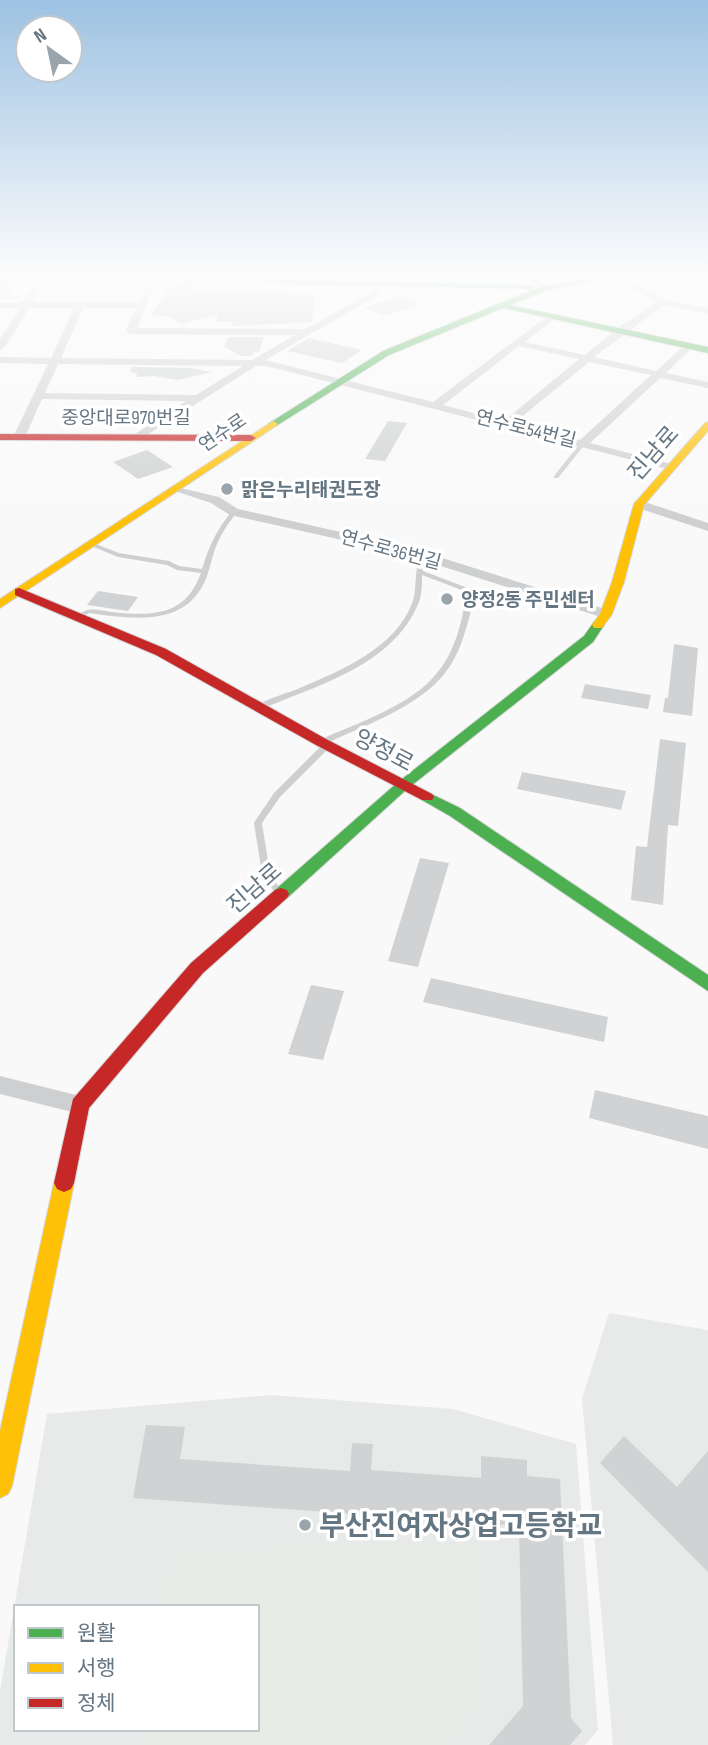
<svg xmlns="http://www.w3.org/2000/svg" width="708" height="1745" font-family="'Sofia Sans Condensed','Noto Sans KR',sans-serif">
	<rect width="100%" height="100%" fill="#f9f9f9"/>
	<g fill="#e8e9e9" fill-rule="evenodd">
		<path d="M291,276H571L546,280Z"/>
		<path d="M609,1313L708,1330V1745H613L582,1399Z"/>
		<path d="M271,1395L453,1409L576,1444L598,1730L585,1745H0V1691L47,1414ZM16,1607H257V1729H16Z"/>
	</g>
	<path fill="#e8ebe6" d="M475,1545L480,1702L444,1745H143L145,1729H257V1607H164L172,1550Z"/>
	<g fill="#d0d2d3">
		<path d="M0,276H19L9,296H20L18,299H0Z"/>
		<path d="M176,277L178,278L176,284L180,285L185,278L202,279L196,290L315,294L312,322L232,326L233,322H216L218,314L182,324L166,316L151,315Z"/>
		<path d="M399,296L420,304L385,316L364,308Z"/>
		<path d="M228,337H264L259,352L253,353L252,356H241L224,347Z"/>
		<path d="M309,338L362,350L342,363L287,351Z"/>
		<path d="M131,367L191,368L212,372L178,380L154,376L136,377L137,373L131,372Z"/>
		<path d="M388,421L407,423L385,461L365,459Z"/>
		<path d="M147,450L173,467L138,479L113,462Z"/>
		<path d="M98,591L138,597L128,611L87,605Z"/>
		<path d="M674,644L698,648L692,716L663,712L665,698H668Z"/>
		<path d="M585,684L651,695L648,709L581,698Z"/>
		<path d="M660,739L686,743L678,826L668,825L663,905L631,900L636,846L647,847Z"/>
		<path d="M522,772L626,791L621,810L517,789Z"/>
		<path d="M420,858L449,863L418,967L388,961Z"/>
		<path d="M431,978L608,1017L604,1042L423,1002Z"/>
		<path d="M311,985L344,991L323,1060L288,1054Z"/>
		<path d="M595,1090L708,1116V1149L589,1118Z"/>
		<path d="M146,1425L185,1427L180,1459L350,1471L352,1443L373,1444L371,1470L481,1478V1456L527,1460V1476L560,1479L571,1718L582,1731L570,1745H489L523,1706L519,1526L133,1498Z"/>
		<path d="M624,1436L677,1487L708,1451V1572L600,1463Z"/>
	</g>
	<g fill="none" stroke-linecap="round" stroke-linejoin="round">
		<g stroke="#d5d6d7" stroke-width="2">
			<g id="fast">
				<path d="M237,276L284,280L531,285L535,287L531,289L284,284Z"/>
				<path d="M603,276H619L547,290L510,305L708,347V353L503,308L389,355L276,426L268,424L383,351L542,286Z"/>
				<path d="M598,621L604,625L593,642L407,789L287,898H275L273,894L275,890L397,783L584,636L594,622Z"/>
				<path d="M427,792L460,808L708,975V991L450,816L422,800L420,797L422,794Z"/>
			</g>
		</g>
		<g stroke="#d5d6d7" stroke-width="2">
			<g id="slow">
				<path d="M273,421L278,424L276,426L0,608V599Z"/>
				<path d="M708,422V431L644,505L624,582L612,614L602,628H594L592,625L600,614L612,582L634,504L705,423Z"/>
				<path d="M64,1174L71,1177L74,1183L12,1486L8,1494L0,1498V1431L54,1183L57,1177Z"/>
			</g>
		</g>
		<g stroke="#d5d6d7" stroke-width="2">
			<g id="jam">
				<path d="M0,434L251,435L256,438L251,441L0,440Z"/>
				<path d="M19,588L166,649L326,739L432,794L434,797L432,800H422L316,745L156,655L15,595V589Z"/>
				<path d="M281,888L287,890L289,894L287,898L203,973L89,1108L74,1183L71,1189L64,1192L57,1189L54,1183L73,1099L191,963L275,890Z"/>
			</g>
		</g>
		<g fill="#cecfd0" fill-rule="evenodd">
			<path d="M522,276H527L547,288L543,289Z"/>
			<path d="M581,442L586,443L558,478H554V476Z"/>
			<path d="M232,511L237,512C228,524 220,535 215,549C212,558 210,567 207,576C188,628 134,619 89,613L79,619L76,617C88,606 96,610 111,612C152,616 185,617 201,573L177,570L167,565L118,557L89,545V543H93L119,553L169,561L179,566L202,569C209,546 217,529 232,511Z"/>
			<path d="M403,548L405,549L422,568L423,571L473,590C474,603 469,619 465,632C460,649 452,666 440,679C412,709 364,726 327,743L331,745L330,747L280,797L262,823L270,874L284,894L280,897L277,896L262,874L254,823L255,821L274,793L323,744H319L318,742L319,740C356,724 412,705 437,673C456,651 462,620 467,592L422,575C422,584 422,594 419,602C394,665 318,685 262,709H259L255,707C268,698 285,694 300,688C342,670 396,648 413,601C416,591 415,579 417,569L400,550Z"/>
		</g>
		<g fill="#cecfd0" fill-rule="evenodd">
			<path d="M40,276H48L32,302H139L150,276H158L137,328L305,329L370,293L372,289L368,284L375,282L380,289L377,296L265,360L433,402L550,314L558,316L525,342L585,355L619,327L656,302L613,276H623L665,300L708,308V314L664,305L594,357L656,371L686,344H692V348L666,373L708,382V388L660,378L590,443L675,465L677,467L671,470L267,366H256L139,440L129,438L186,401L42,399L25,437L19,440L13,437L48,364L0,363V357L51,358L74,308H29L5,347L0,350V339L20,308H0V302H23ZM83,308H136L126,331L131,334L295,335L252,360L61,358ZM519,346L579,359L504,421L443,405ZM589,362L651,375L580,440L514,423ZM58,364L243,366L196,395L45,393Z"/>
			<path d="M172,486L219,497L238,509L407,547L611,611L613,614L606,618L601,617L400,553L230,515L211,503L172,490Z"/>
			<path d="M639,500L708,523V531L635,507V501Z"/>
			<path d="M0,1076L80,1096L87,1099L90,1105L87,1111L80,1114L0,1094Z"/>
		</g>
		<use href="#fast" fill="#4caf50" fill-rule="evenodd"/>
		<use href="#slow" fill="#ffc107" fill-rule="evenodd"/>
		<use href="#jam" fill="#c62828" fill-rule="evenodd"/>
	</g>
	<linearGradient id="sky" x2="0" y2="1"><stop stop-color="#9dc2e2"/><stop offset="0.53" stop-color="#fcfcfc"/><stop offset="1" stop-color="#fcfcfc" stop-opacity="0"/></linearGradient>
	<rect width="708" height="520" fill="url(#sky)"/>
	<g fill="#99a4ac" stroke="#fff" stroke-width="2.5">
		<circle cx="227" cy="489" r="7"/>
		<circle cx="447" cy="599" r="7"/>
		<circle cx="305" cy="1525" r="7"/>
	</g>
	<g text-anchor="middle" stroke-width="7" stroke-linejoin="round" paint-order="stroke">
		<g font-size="19" fill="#657683" stroke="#fff">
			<text x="126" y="424">중앙대로970번길</text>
			<text transform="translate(526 428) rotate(14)" y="7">연수로54번길</text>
			<text transform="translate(222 432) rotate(-34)" y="7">연수로</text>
			<text transform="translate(391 549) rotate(15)" y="7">연수로36번길</text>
		</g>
		<g font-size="19" font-weight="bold" fill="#657683" stroke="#fff" text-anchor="start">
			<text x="241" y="496">맑은누리태권도장</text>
			<text x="461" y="606">양정2동 주민센터</text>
		</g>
		<g font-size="23" fill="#657683" stroke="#fff">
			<text transform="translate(653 453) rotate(-49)" y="8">진남로</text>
			<text transform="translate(384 750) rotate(28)" y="8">양정로</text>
			<text transform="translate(254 888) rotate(-41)" y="8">진남로</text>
		</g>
		<g font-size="28" font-weight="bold" fill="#657683" stroke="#fff" text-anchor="start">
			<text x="319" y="1535">부산진여자상업고등학교</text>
		</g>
	</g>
	<rect x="14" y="1605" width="245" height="126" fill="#ffffff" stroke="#c1c8cd" stroke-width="2"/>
	<rect x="28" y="1628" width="35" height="10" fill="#4caf50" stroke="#c1c8cd" stroke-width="2"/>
	<text x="77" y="1640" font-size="21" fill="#657683">원활</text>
	<rect x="28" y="1663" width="35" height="10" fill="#ffc107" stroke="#c1c8cd" stroke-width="2"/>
	<text x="77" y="1675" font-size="21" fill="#657683">서행</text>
	<rect x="28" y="1698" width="35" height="10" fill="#c62828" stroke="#c1c8cd" stroke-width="2"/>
	<text x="77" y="1710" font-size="21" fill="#657683">정체</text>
	<g transform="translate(49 49) rotate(327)"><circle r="33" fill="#ffffff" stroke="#c1c8cd" stroke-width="2"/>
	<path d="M0-5L12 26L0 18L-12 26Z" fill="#99a4ac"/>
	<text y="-10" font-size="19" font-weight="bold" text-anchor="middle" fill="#657683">N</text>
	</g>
</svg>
